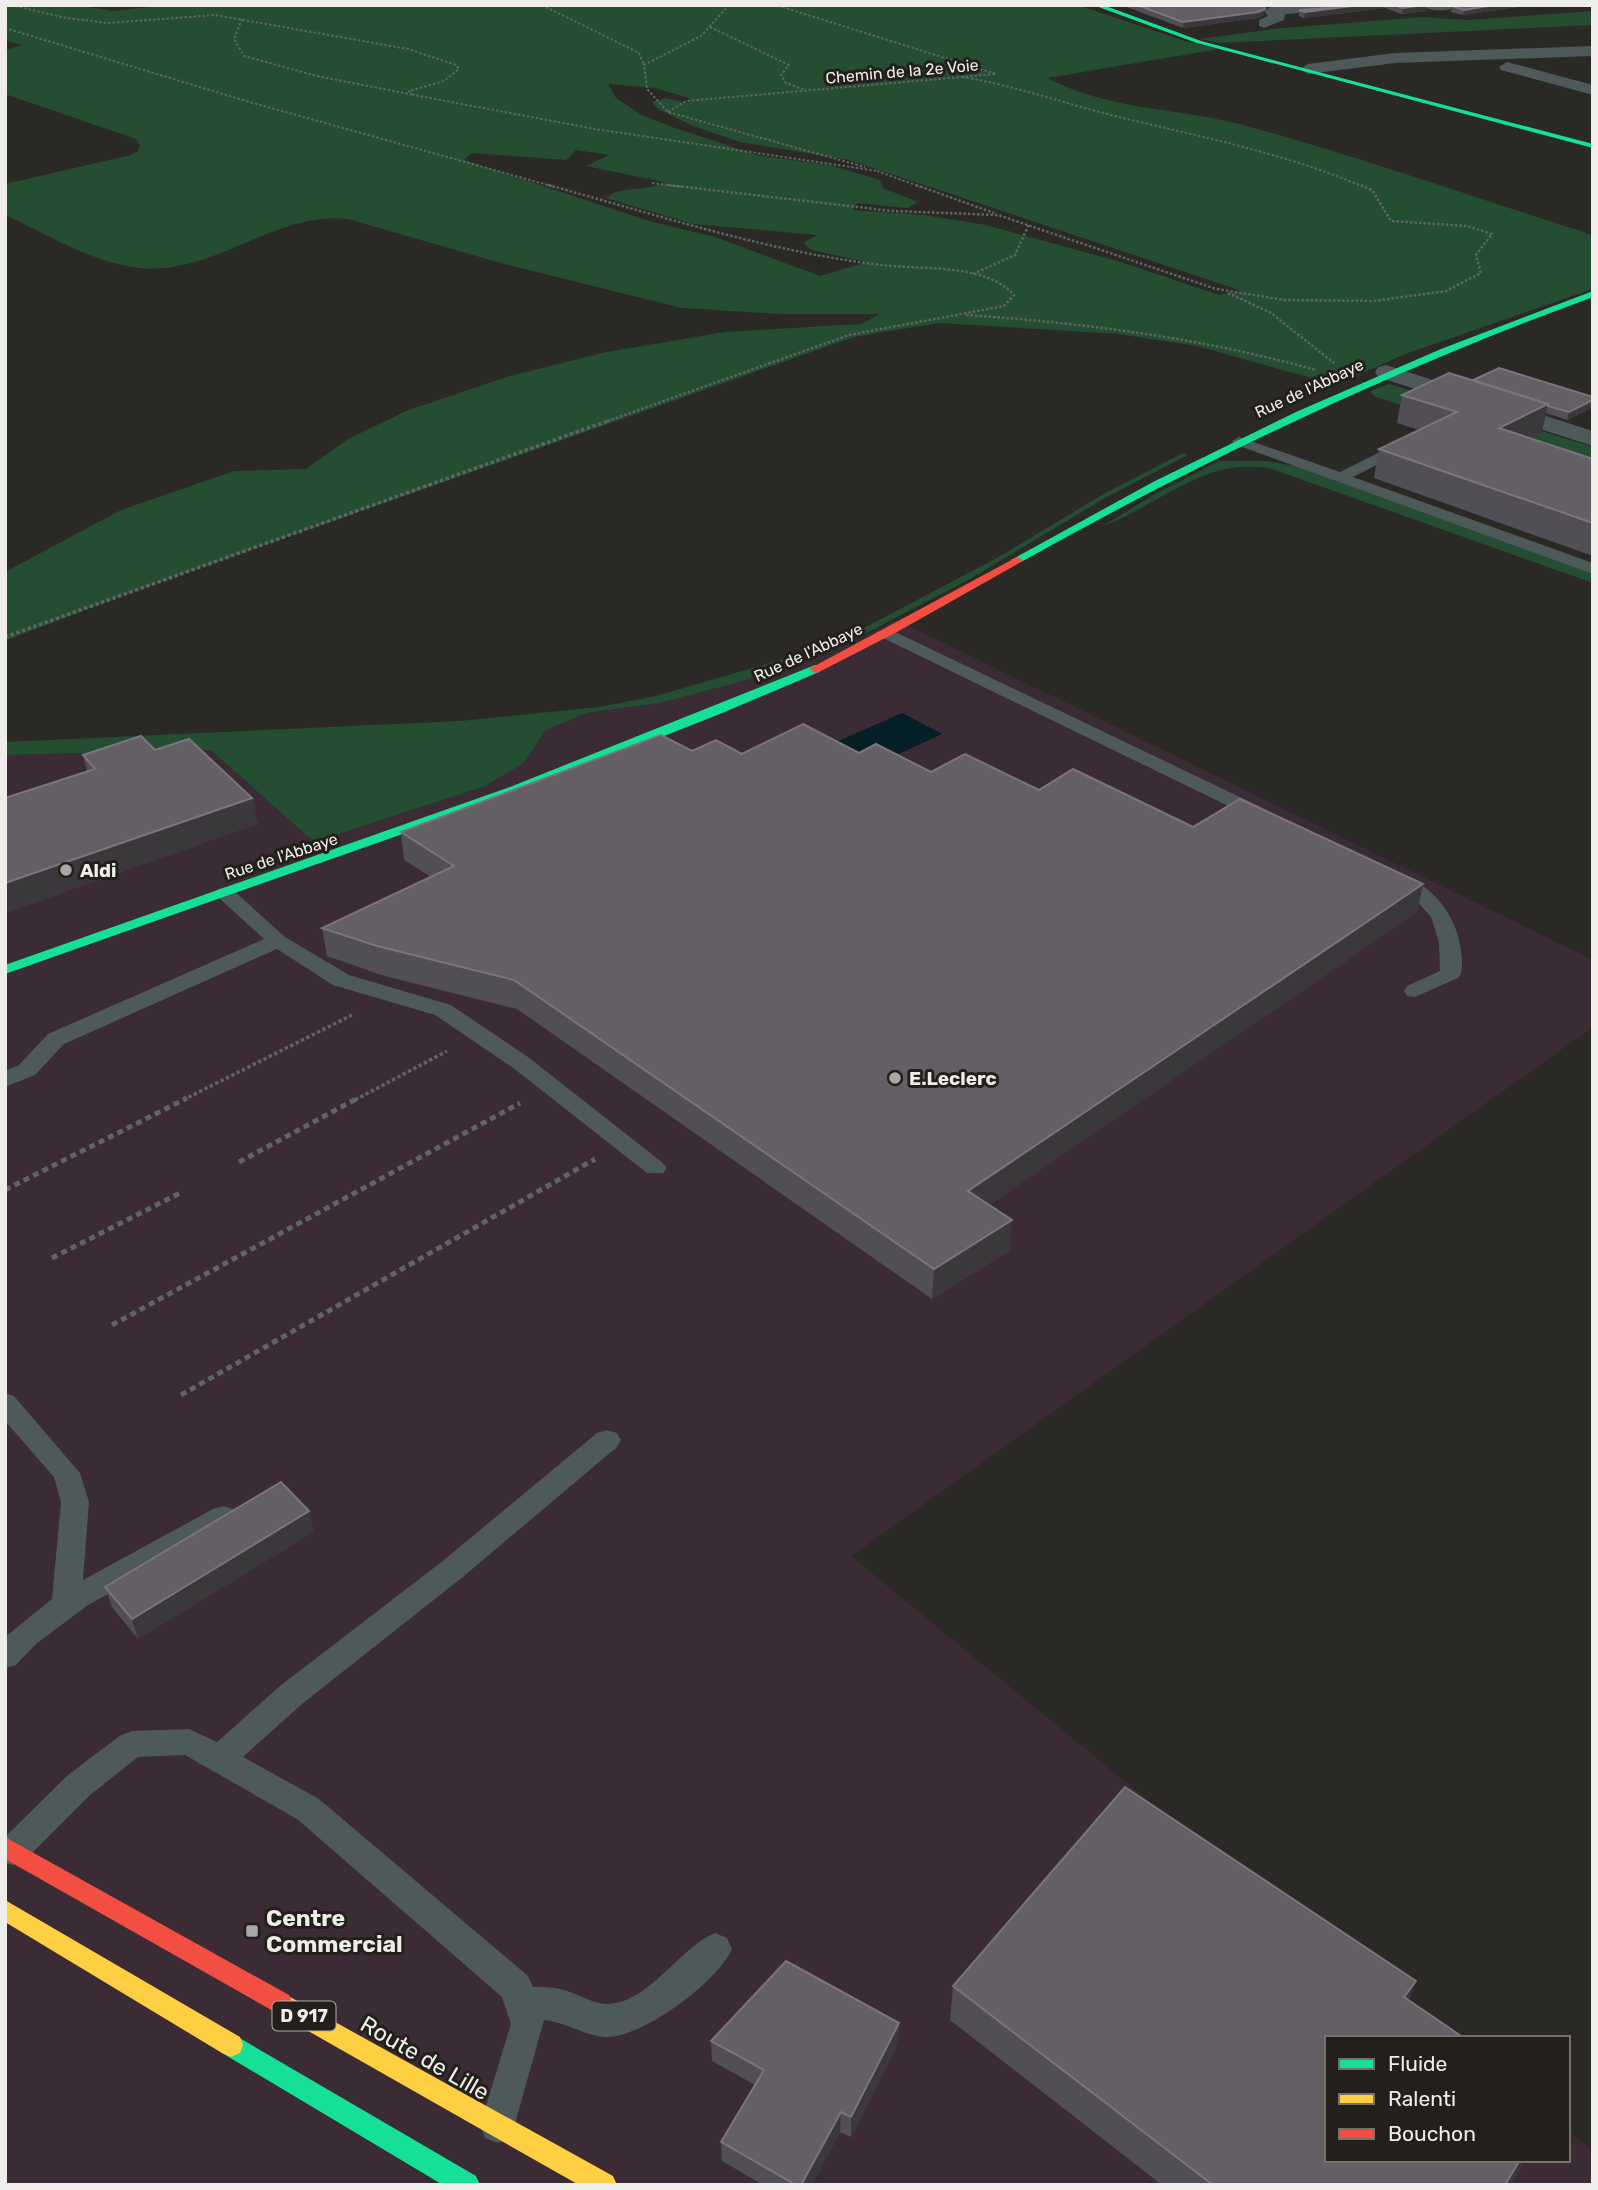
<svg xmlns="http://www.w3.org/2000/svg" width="1598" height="2190" font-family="Rubik,sans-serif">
	<rect width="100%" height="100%" fill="#2b2926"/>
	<path fill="#3a2b34" d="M897,620L1593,960V1027L851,1556L1320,1942L1327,2038V2160H1568V2131L1593,2150V2185H5V755L211,750L314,842L524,763L545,731L586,713L660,703L736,683L832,651Z"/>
	<g fill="#244d32" fill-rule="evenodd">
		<path d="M5,5H75L113,11L169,5H1078L1185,41L1220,49L1047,78C1108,110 1178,108 1243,125C1361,157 1476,198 1593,235V289L1405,354L1336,385L1197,346L1118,334L939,323L854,337L129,593L5,641V572L121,510L234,471L306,469L348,439L406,411L510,376L606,352L725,332L861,324L880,314H780L682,308L504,264L348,219C275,211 215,275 141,268C94,264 47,234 5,215V184L131,155L138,151L140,145L136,139L5,94V50L22,45L5,40ZM608,84L655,88L689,98V103L666,98L652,102L658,109L693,126L740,142L849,160L1242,291L1219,295L1121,262L986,225L924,215L853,210L857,203L907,208L918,202L883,188L880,180L829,165L757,155L672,127L642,115L616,98ZM576,150L609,155L586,166L664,182C646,193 622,184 606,198L693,224L817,235L803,243L811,250L867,262L820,276L715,237L649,221L464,160L472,153L566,160Z"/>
		<path d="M1593,11V25L1219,43L1200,39L1273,29L1422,17L1469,20Z"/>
		<path d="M1389,384L1593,447V484L1525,445L1376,397L1370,391Z"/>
		<path d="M1183,453L1188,455L1105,498L970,579L832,651L736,683L660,703L586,713L545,731L524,763L485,786L314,842L211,750L5,755V742L460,721L599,707L656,696L780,660L860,630L997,558L1105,493Z"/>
		<path d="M1219,461H1267L1300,467L1593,573V583L1272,469C1206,455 1161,505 1101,527L1155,494Z"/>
	</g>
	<path fill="#041f25" d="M902,713L942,734L864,770L825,747Z"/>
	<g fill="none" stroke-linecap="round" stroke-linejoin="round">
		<g stroke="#5f6565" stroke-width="2" stroke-dasharray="2.5 2" stroke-linecap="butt">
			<path d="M11,5L66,18L109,23L215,15L408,49L456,65L459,69L444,81L409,91L414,95L595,129L878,171"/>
			<path d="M542,5L639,53L644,65"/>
			<path d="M729,5L701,36L644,65L647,89L668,112L865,167"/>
			<path d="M242,19L234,39L244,56L317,76L414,95"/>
			<path d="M710,27L789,65L781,75L786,83L805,90"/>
			<path d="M5,28L246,101L555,187"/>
			<path d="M962,77C1017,86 1069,105 1123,118C1206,138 1284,153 1364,187"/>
			<path d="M668,112L686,101L996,74L776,5"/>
			<path d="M877,171L921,187"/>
			<path d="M652,183L683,187"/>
		</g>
		<g stroke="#5f6565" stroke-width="2.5" stroke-dasharray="2.5 2" stroke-linecap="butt">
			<path d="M548,185C658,215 769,252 882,265C923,270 985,263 1014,295L1004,306L849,335L605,422"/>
			<path d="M668,185L892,211L998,215L1216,289"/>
			<path d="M916,185L994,213"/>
			<path d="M973,274L1015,255L1029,224"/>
			<path d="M1217,289L1284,300L1374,301L1446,291L1481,273L1476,255L1492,234L1467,226L1391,221L1372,190L1360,185"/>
			<path d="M1228,293L1271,313L1334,363"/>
			<path d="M966,315C1085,323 1201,338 1316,370"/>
		</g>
		<g stroke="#5f6565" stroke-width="3.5" stroke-dasharray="3.5 2.5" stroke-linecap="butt">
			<path d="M5,637L610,420"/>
			<path d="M183,1100L352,1015"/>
			<path d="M355,1100L447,1051"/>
		</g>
		<g stroke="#5f6565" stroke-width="5" stroke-dasharray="6 4.5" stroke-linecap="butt">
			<path d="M239,1162L358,1098"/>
			<path d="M5,1190L187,1098"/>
			<path d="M52,1258L180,1193"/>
			<path d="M112,1325L520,1103"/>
			<path d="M181,1395L595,1159"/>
		</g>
		<g fill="#4e595a" fill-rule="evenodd">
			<path d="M1239,437L1340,472L1398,443H1408V449L1353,477L1593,563V574L1234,444L1232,441Z"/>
			<path d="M889,629L1269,811L1272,815L1269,819H1255L883,638L881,634Z"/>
			<path d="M1396,874C1432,883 1457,915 1461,951C1462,960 1464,971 1458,978L1415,997L1407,996L1404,991L1407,986L1440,971L1439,942L1431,917L1417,901L1386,880Z"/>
			<path d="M225,887L232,889L285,937L349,975L451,1005L528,1057L663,1163L667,1168L663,1173H647L512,1067L435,1015L333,985L277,949L64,1044L35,1075L5,1087V1071L19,1065L48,1034L264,939L218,897L215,893L218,889Z"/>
			<path d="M5,1393L14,1396L80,1473L89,1502L83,1580L213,1509L223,1506L233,1509L237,1517L233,1525L88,1605L36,1644L16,1665L5,1668V1637L52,1599L61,1502L54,1477L5,1421Z"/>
			<path d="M607,1430L617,1433L621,1440L617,1447L464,1576L302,1704L243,1757L319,1799L528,1976L533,1987C542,1987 552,1987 560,1989C575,1992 592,2004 607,2004C648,2004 680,1947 715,1933L727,1938L732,1949C718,1981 643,2038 606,2037C588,2037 565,2022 544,2020L511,2138L498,2143L485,2138L480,2125L511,2024L502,1997L297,1819L185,1755L138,1757L90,1795L24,1861L13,1865L5,1863V1837L68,1775L121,1735L132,1731L189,1729L217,1742L280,1686L444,1560L597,1433Z"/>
		</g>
		<g fill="#4e595a" fill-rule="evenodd">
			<path d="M1420,5H1459C1451,12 1428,12 1420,5Z"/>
			<path d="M1272,6H1336L1328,11L1285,14L1284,20L1264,28L1259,26V20L1268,16L1264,11Z"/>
			<path d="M1593,46V56L1395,63L1308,74L1300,69L1308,64L1395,53Z"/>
			<path d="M1507,62L1593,85V95L1501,70L1499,67Z"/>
			<path d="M1386,365L1593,431V446L1378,377L1375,372L1378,367Z"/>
		</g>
		<g fill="#16e098" fill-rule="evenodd">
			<path d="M1093,5H1103L1201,41L1593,144V148L1197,43Z"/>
			<path d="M1593,291V297C1394,370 1205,459 1021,562L1011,560L1153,482L1296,412L1441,349Z"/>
			<path d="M815,665L821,669L819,672L720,714L519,793L5,974V965L510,787Z"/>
			<path d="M231,2033L476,2176L480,2185H443L222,2053L219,2045L222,2037Z"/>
		</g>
		<g fill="#ffcf43" fill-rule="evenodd">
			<path d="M5,1900L240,2037L243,2045L240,2053L231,2057L222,2053L5,1922Z"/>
			<path d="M281,1992L613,2176L617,2185H579L273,2011L269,2003L273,1995Z"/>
		</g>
		<g fill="#f24e42" fill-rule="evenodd">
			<path d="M1017,557L1023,560L1021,562L897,632L819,672L815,673L809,669Z"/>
			<path d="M5,1837L289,1995L293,2003L289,2011L281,2014L273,2011L5,1859Z"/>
		</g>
	</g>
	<g fill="#524e55">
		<path d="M1121,5H1269L1264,8V15L1258,18L1183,28Z"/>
		<path d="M1332,5H1426L1425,11L1402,14L1385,8L1304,18L1299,16V10L1329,8Z"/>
		<path d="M1453,5H1532L1463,15L1451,12L1452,6Z"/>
		<path d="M1473,380L1593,397V407L1567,420L1546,413L1542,432L1530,438L1593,459V556L1374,478L1379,449L1419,430L1397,423L1402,395Z"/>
		<path d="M155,750L252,798L257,824L5,913V798L87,772L83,755Z"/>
		<path d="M692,751L742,754L859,753L931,772L1039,790L1193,827L1423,884L1417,912L989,1205L1010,1250L932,1299L517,1009L381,975L327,956L322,928L431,877L404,860L401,832Z"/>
		<path d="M309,1511L313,1532L138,1639L112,1607L105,1587Z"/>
		<path d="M953,1986L1409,2000L1525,2160L1511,2185H1162L950,2020Z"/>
		<path d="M899,2023L898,2043L851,2137L840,2132L812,2185H763L722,2161L721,2142L755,2085L712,2061L711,2041Z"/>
	</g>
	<g fill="#3b383c">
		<path d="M1360,5H1385V8L1304,18L1305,12Z"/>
		<path d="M1426,5L1425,11L1402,14L1403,8Z"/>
		<path d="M1494,5H1532L1463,15L1464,10Z"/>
		<path d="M1265,9L1264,15L1258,18L1183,28V22Z"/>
		<path d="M1593,400V407L1567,420L1569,412Z"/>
		<path d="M1548,404L1542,432L1493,457L1499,428Z"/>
		<path d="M252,798L257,824L5,913V883Z"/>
		<path d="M1423,884L1417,912L966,1221L968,1191Z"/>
		<path d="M1012,1220L1010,1250L932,1299L934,1269Z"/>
		<path d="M309,1511L313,1532L138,1639L132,1619Z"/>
		<path d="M1416,1981L1404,2015V1997Z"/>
		<path d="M899,2023L898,2043L851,2137V2117Z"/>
		<path d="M841,2112L840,2132L812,2185H801Z"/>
		<path d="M1520,2160H1525L1511,2185H1505Z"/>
	</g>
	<g fill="#635f65" stroke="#79757a" stroke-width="2">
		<path d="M1137,5H1264L1265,9L1258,12L1183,22Z"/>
		<path d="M1332,5H1360L1305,12L1299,10L1329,8Z"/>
		<path d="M1394,5H1424L1403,8Z"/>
		<path d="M1453,5H1494L1464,10L1452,6Z"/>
		<path d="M1499,368L1593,397V400L1569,412L1548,406V404L1473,380Z"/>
		<path d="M1449,373L1548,404L1499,428L1593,459V523L1379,449L1457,412L1402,395Z"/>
		<path d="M803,724L859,753L876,744L931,772L965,754L1039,790L1073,769L1193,827L1240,799L1423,884L968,1191L1012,1220L934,1269L514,980L377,946L322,928L454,866L401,832L661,735L692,751L716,740L742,754Z"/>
		<path d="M141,736L155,750L189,739L252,798L5,883V798L95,769L83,755Z"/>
		<path d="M281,1482L309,1511L132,1619L105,1587Z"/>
		<path d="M1125,1787L1416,1981L1404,1997L1464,2038H1327V2160H1520L1505,2185H1213L953,1986Z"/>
		<path d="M786,1961L899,2023L851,2117L841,2112L801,2185H796L721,2142L764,2070L711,2041Z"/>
	</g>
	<g fill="#aaa8a5" stroke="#231f1b" stroke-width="2.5">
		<circle cx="66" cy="870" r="7"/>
		<circle cx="895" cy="1078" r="7"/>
		<rect x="245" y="1924" width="14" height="14" rx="3.5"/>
	</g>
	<g text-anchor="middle" stroke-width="6" stroke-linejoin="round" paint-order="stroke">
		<g font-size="16" fill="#efedea" stroke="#231f1b">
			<text transform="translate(902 71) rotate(-5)" y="6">Chemin de la 2e Voie</text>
			<text transform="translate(1309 388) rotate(-25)" y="6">Rue de l'Abbaye</text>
			<text transform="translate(808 652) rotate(-25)" y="6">Rue de l'Abbaye</text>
			<text transform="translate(281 856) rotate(-18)" y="6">Rue de l'Abbaye</text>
		</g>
		<rect fill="#231f1b" stroke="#b2afac" stroke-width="2" x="272.5" y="2001.5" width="63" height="29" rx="5"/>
		<g font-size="18" font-weight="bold" fill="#efedea">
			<text x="304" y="2022">D 917</text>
		</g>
		<g font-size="19" font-weight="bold" fill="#efedea" stroke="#231f1b" text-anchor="start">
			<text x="80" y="877">Aldi</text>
			<text x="909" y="1085">E.Leclerc</text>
		</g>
		<g font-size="23" font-weight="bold" fill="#efedea" stroke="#231f1b" text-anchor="start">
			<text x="266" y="1926">Centre<tspan x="266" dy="26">Commercial</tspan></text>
		</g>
		<g font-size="23" fill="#efedea" stroke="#231f1b">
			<text transform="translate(425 2058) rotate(30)" y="8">Route de Lille</text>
		</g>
	</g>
	<rect width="1598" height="2190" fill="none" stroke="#efedea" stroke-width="14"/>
	<rect x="1325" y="2036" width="245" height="126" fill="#231f1b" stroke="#75716e" stroke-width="2"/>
	<rect x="1339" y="2059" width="35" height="10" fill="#16e098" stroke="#75716e" stroke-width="2"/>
	<text x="1388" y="2071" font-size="21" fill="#efedea">Fluide</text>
	<rect x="1339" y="2094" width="35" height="10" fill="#ffcf43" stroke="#75716e" stroke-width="2"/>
	<text x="1388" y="2106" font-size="21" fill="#efedea">Ralenti</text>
	<rect x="1339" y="2129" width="35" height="10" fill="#f24e42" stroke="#75716e" stroke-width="2"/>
	<text x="1388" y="2141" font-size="21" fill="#efedea">Bouchon</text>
</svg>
